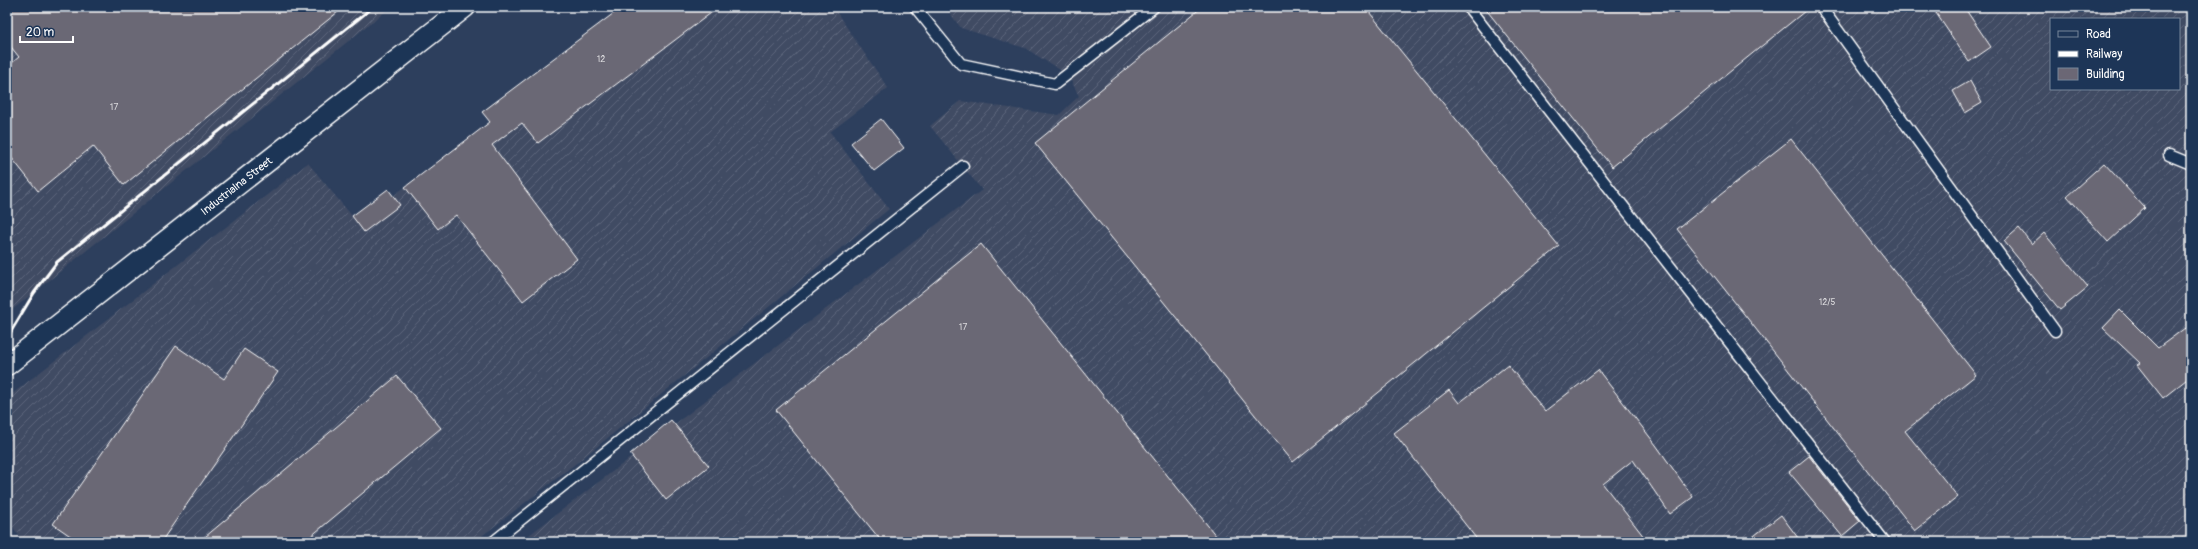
<svg xmlns="http://www.w3.org/2000/svg" width="2198" height="549" font-family="Pangolin,sans-serif">
	<defs>
		<pattern id="industrial-furrows" width="10" height="10" patternUnits="userSpaceOnUse"><rect width="10" height="10" fill="#404b64"/><path d="M-1 1l2-2M0 10L10 0M9 11l2-2" fill="none" stroke="#5d667b"/></pattern>
	</defs>
	<rect width="100%" height="100%" fill="#2d3f5d"/>
	<filter id="ink" filterUnits="userSpaceOnUse"><feTurbulence type="fractalNoise" baseFrequency=".025" numOctaves="2"/><feDisplacementMap in="SourceGraphic" scale="8" xChannelSelector="R" yChannelSelector="G"/><feConvolveMatrix kernelMatrix="1 2 1 2 8 2 1 2 1" color-interpolation-filters="sRGB"/></filter>
	<g filter="url(#ink)">
		<g fill="url(#industrial-furrows)" fill-rule="evenodd">
			<path d="M7,7H391L7,314Z"/>
			<path d="M622,7H833L888,88L830,132L889,209L583,458L474,542H25L19,536L7,519V398L308,163L352,216L388,189L393,196L490,122L482,112Z"/>
			<path d="M945,7H2191V542H520L982,190L930,126L960,101L1059,115L1079,96L1068,75L1025,48L961,28ZM2051,19H2179V89H2051Z"/>
		</g>
		<g fill="#6b6775" stroke="#fff">
			<path d="M7,7H344L124,185L93,146L38,191L7,152V67L19,57L7,42Z"/>
			<path d="M622,7H719L538,143L522,123L492,145L577,259L523,301L456,215L438,229L405,187L490,122L482,112Z"/>
			<path d="M1202,7H1365L1559,246L1293,462L1035,143Z"/>
			<path d="M1484,7H1810L1612,167Z"/>
			<path d="M1932,7H1964L1991,47L1969,62Z"/>
			<path d="M1970,81L1982,103L1965,113L1953,91Z"/>
			<path d="M881,119L904,148L874,171L851,143Z"/>
			<path d="M1791,139L1976,375L1905,431L1958,497L1915,531L1677,229Z"/>
			<path d="M2104,163L2145,208L2108,242L2067,196Z"/>
			<path d="M388,189L400,205L364,232L352,216Z"/>
			<path d="M2019,228L2032,244L2044,233L2088,287L2060,310L2004,241Z"/>
			<path d="M981,244L1221,542H882L776,410Z"/>
			<path d="M2120,310L2158,348L2185,328L2191,334V376L2163,398L2137,365L2140,363L2103,328Z"/>
			<path d="M176,346L224,379L244,349L278,372L161,542H79L53,524Z"/>
			<path d="M1508,365L1545,411L1598,370L1656,445L1693,497L1670,514L1633,460L1603,484L1648,542H1479L1394,433L1449,390L1459,403Z"/>
			<path d="M397,376L441,428L304,542H199Z"/>
			<path d="M671,420L709,466L666,500L630,454Z"/>
			<path d="M1809,456L1860,521L1842,536L1789,472Z"/>
			<path d="M1781,515L1801,542H1746Z"/>
		</g>
		<g fill="none" stroke-linecap="round" stroke-linejoin="round">
			<g stroke="#fff" stroke-width="13">
				<g id="lane">
					<path d="M915,7L961,64L1055,84L1154,7"/>
					<path d="M1468,7L1885,542"/>
					<path d="M1821,7L2055,331"/>
					<path d="M2169,155L2191,164"/>
					<path d="M493,542L963,166"/>
				</g>
			</g>
			<g stroke="#fff" stroke-width="23">
				<g id="street">
					<path id="s1" d="M7,365L465,7"/>
				</g>
			</g>
			<use href="#lane" stroke="#1d3557" stroke-width="10"/>
			<use href="#street" stroke="#1d3557" stroke-width="20"/>
			<path stroke="#fff" stroke-width="3" d="M7,338L34,293L57,262L373,7"/>
		</g>
	</g>
	<g text-anchor="middle" stroke-width="3.5" stroke-linejoin="round" paint-order="stroke">
		<g font-size="9" fill="#dad9dc">
			<text x="601" y="62">12</text>
			<text x="114" y="110">17</text>
			<text x="1827" y="305">12/5</text>
			<text x="963" y="330">17</text>
		</g>
		<g font-size="11" fill="#fff" stroke="#1d3557">
			<text dy="4" stroke="none"><textPath href="#s1" startOffset="291">Industrialna Street</textPath></text>
		</g>
	</g>
	<rect width="2198" height="549" fill="none" stroke="#1d3557" stroke-width="24"/>
	<rect x="12" y="12" width="2174" height="525" fill="none" stroke="#fff" stroke-width="1.5" filter="url(#ink)"/>
	<rect x="2050" y="18" width="130" height="72" fill="#1d3557" stroke="#77869a"/>
	<rect x="2058" y="31" width="20" height="6" fill="#1d3557" stroke="#77869a"/>
	<text x="2086" y="38" font-size="12" fill="#ffffff">Road</text>
	<rect x="2058" y="51" width="20" height="6" fill="#ffffff" stroke="#77869a"/>
	<text x="2086" y="58" font-size="12" fill="#ffffff">Railway</text>
	<rect x="2058" y="68" width="20" height="12" fill="#6b6775" stroke="#77869a"/>
	<text x="2086" y="78" font-size="12" fill="#ffffff">Building</text>
	<path d="M20 36v6h53v-6" fill="none" stroke="#ffffff" stroke-width="2"/>
	<text x="26" y="36" font-size="12" fill="#ffffff" stroke="#1d3557" stroke-width="3" paint-order="stroke">20 m</text>
</svg>
